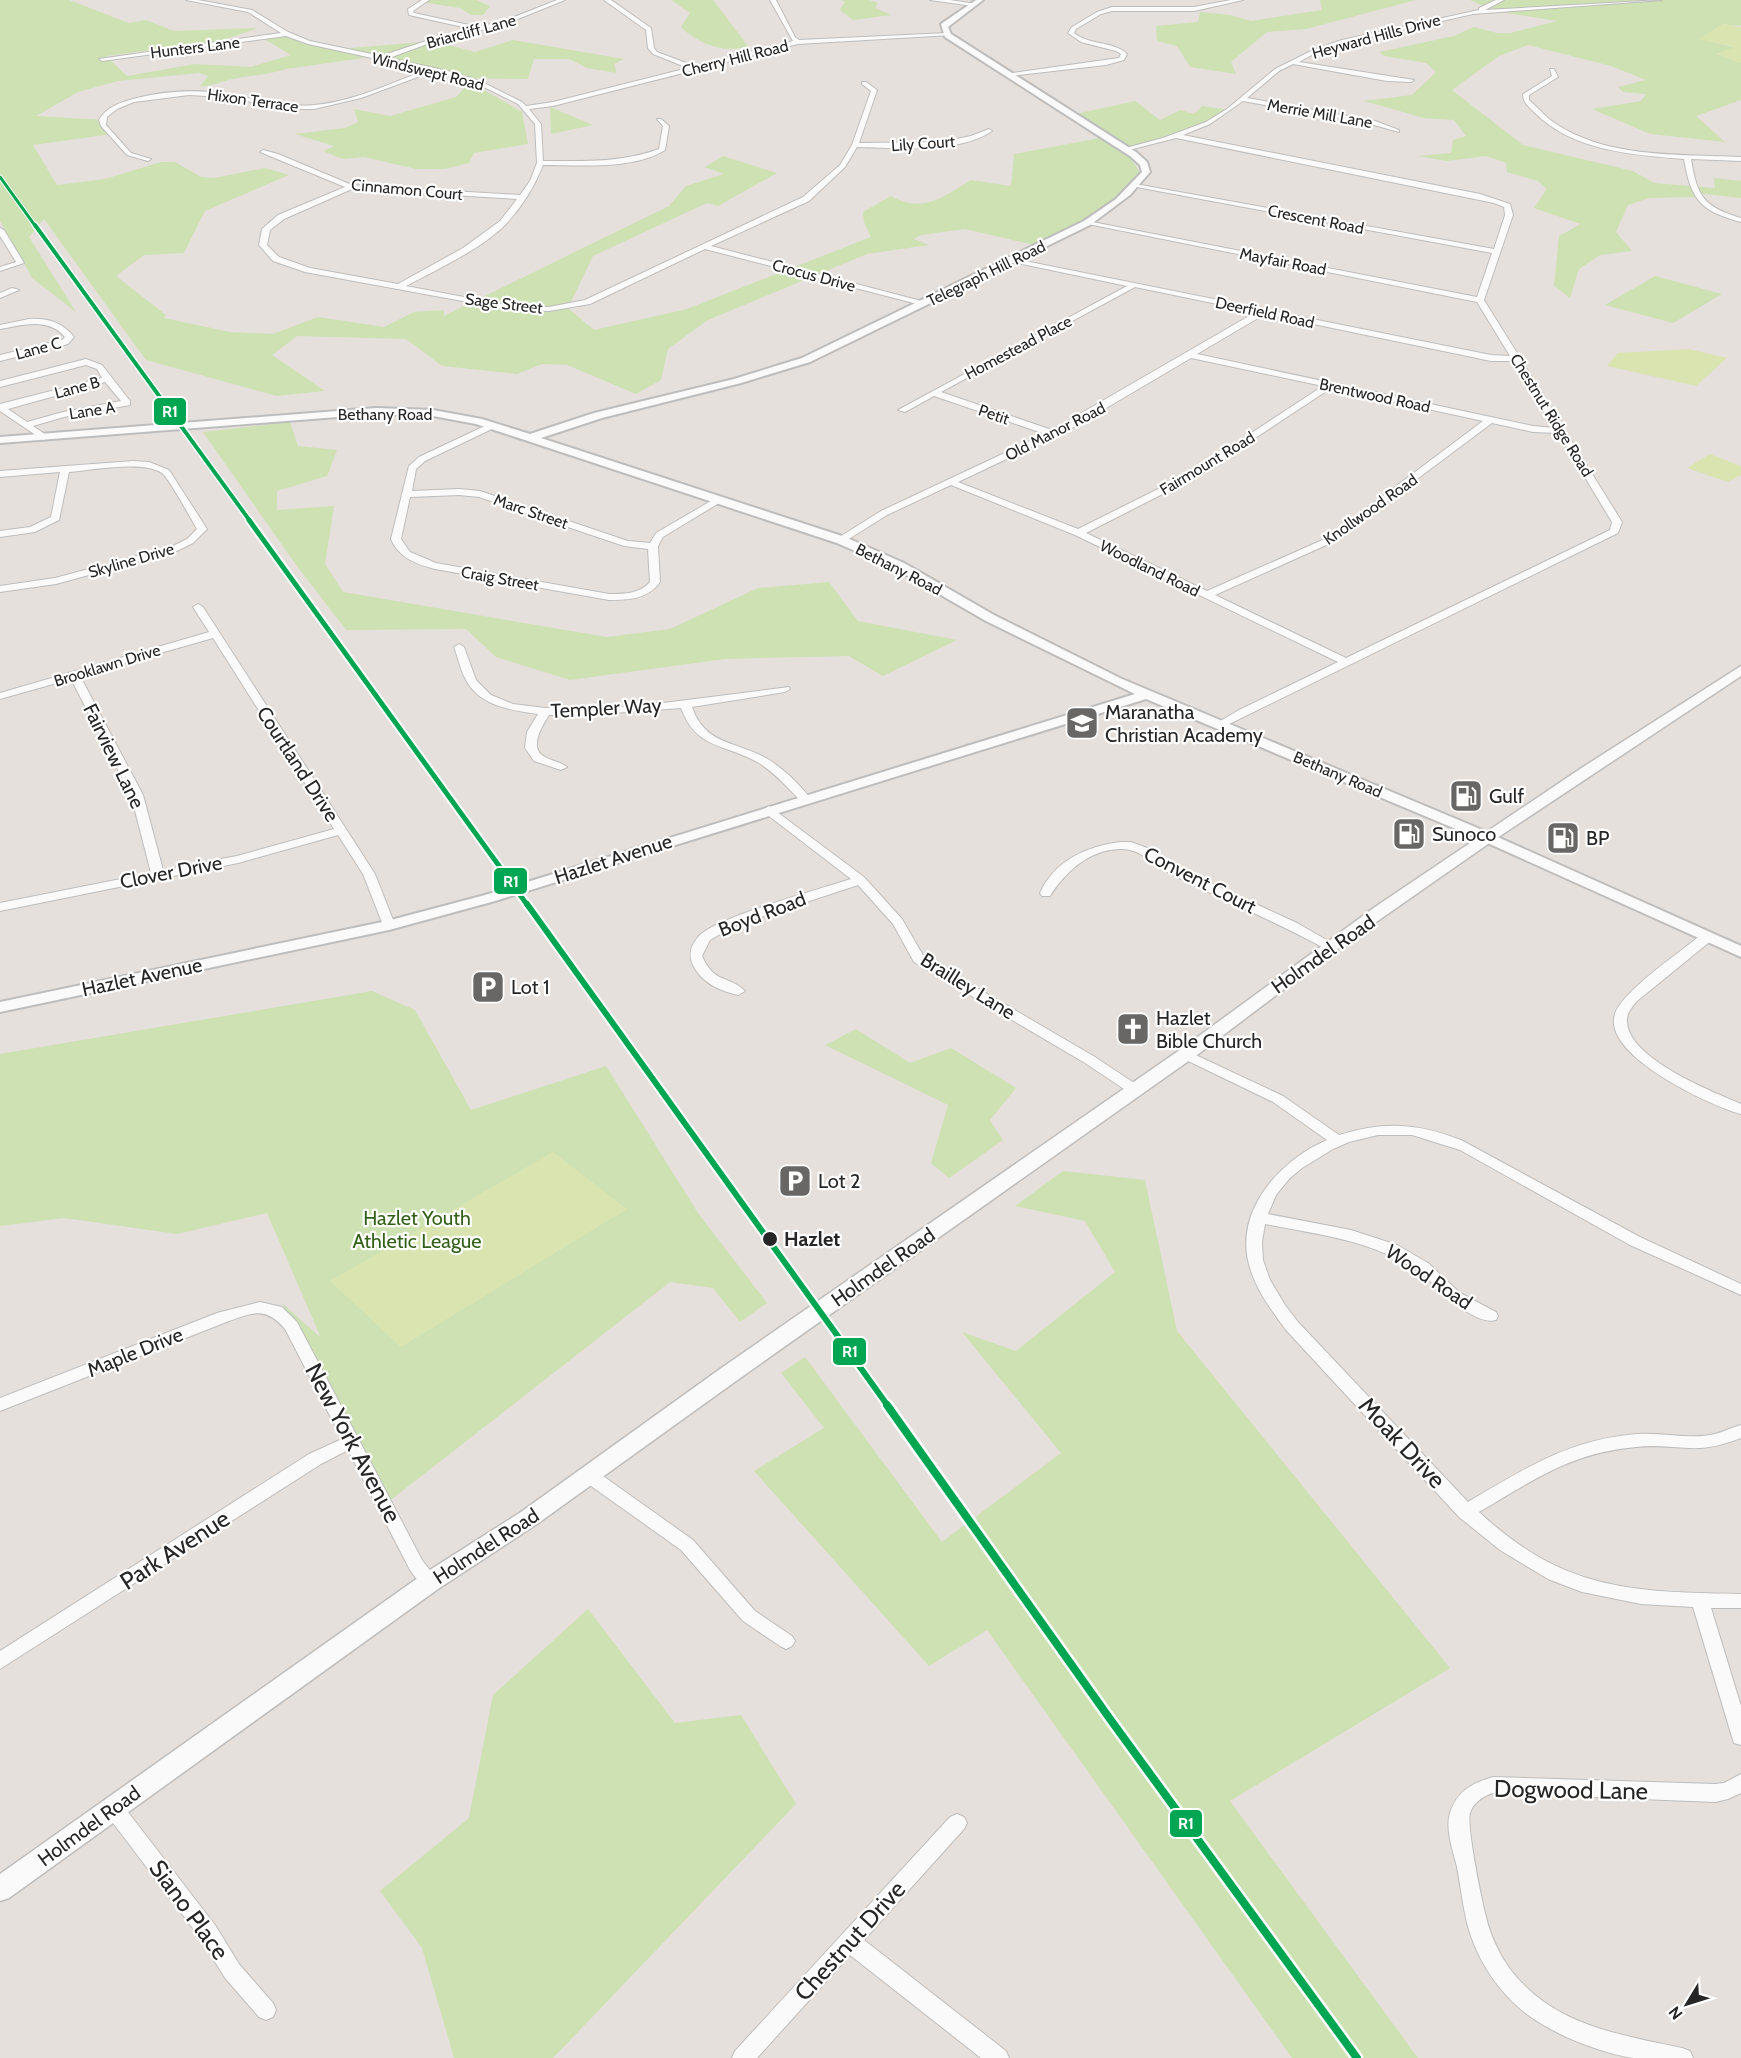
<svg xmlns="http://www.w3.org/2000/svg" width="1741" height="2058" font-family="Cabin,sans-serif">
	<rect width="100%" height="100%" fill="#e5e0db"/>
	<g fill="#cde1b3">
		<path d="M0,0H69L129,23L146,20L174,31L258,28L220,41L106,56L127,76L195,64L251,67L291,55L264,39L291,34L339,49L434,41L475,52L513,40L624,59L614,64L617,73L587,68L569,59H534L528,79L461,78L377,56L286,69C269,75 251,75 233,79C221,81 212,87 200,86L208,76L199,73L118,81L78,92L36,116L105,120L112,134L33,145L57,185L105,179L161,162H175L201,177L214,178L265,168L289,175L205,211L184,253L144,255L116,276L166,315L164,318L230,332L273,334L318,317L384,327L414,312L444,310V316L669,206L686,186L724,174L705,167L723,156L777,173L718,206L707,203L593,256L568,308L594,330L687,309L871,237L864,222L863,212L891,196C923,214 943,197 971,180L1011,186L1014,154L1105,137L1071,115L1135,101L1160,120L1180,110L1194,114L1202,106L1230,110L1190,132L1125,151L1144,178L1092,219L1039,246L965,229L921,235L914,239L929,245L867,254L708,320L668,349L661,380L636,394L567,365L542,364L517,374L442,366L406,339L297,336L272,355L325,391L277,396L146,360L44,219L29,237L76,312L32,278L0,221Z"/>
		<path d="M424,0H476L490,6L483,15H471L460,8L421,2Z"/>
		<path d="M671,0H713L748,46C724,54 698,44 681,27L690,13Z"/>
		<path d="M841,0H869L878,3L875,8L891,15L853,20L840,10L845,2Z"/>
		<path d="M1320,0H1416L1306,29L1267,32L1231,62L1236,74L1190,67L1177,46L1157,41L1156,26L1198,22L1200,12L1230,15L1251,21L1322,10Z"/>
		<path d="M1470,0H1741V26L1723,24L1700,39L1737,48L1717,54L1741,63V100L1696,116L1725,142L1650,134L1592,109L1641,101L1646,94L1623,92L1618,87L1646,80L1611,66L1528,45L1499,56L1452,90L1523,145L1633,171L1654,183L1715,188L1714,178L1741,181V198L1696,193V197L1649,198L1628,205L1616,232L1632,251L1600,255L1579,269L1570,298L1554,286L1559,236L1581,224L1534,208L1547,189L1538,181L1507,172L1506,163L1486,156L1447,161L1417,156L1451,153L1453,140L1466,136L1454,120L1424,118L1364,101L1412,95L1436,72L1426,63L1384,56L1379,52L1454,36L1474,27L1497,33H1510L1557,21L1494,11Z"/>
		<path d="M470,82L522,112L528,144L474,153L469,163L445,169H416L364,157L342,159L323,151L334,146L295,134L345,128L358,122L354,109L390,116L456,97Z"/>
		<path d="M550,107L593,125L551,134Z"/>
		<path d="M1655,276L1722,294L1673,323L1605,305Z"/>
		<path d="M290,422L298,446L337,450L327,476L277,491V510L334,506L325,564L343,592L607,637L670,629L758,588L829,582L858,621L957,640L883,676L849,656L725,659L570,680L496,657L466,629L346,630L294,562L203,432Z"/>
		<path d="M372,991L415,1010L471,1110L606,1066L698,1213L767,1303L740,1322L713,1288L670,1282L383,1506L282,1303L321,1338L267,1213L177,1234L64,1218L0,1226V1054Z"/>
		<path d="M856,1029L910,1063L951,1048L1016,1088L990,1120L1003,1140L949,1178L931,1163L948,1105L825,1045Z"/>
		<path d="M1063,1171L1145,1180L1177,1331L1450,1668L1230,1801L1418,2058H1292L987,1630L929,1666L754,1471L824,1428L781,1373L805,1357L942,1542L1061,1453L962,1332L1016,1351L1115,1272L1085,1221L1015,1206Z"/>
		<path d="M588,1609L675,1723L741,1715L796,1804L553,2058H454L422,1948L380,1891L469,1818L493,1695Z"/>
	</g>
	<g fill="#dae4b1">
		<path d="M1723,24L1741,27V63L1716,54L1735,47L1698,39Z"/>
		<path d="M1689,349L1727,358L1696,386L1607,366L1618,353Z"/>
		<path d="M1710,454L1741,466V475L1728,482L1687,468Z"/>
		<path d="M553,1152L627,1209L401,1347L330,1281Z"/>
	</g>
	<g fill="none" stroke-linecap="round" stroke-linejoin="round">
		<g stroke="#bebdbd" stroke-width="2">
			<g id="minor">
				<path d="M186,0H198L252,10L288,32L310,41L381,56L426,41L472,29L409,15L408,9L422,0H429L413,11L414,13L478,27L504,21L557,0H565L508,23L430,43L389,58L452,72L480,81L522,102L526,106L553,102L688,68L653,54L648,48L646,30L604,0H611L651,28L654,48L657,52L694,66L793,41L770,0H776L795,37L799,40L948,33L951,35L798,44L553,106L529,109L541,124L543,161C583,161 621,163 659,149L663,126L657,119H661L669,126L665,150C634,170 579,165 543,165C535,186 521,208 506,224C483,248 436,270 406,286L511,306L549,307L585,300L803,197L840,165L852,145L871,91L862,84V82H866L877,90L859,143L941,142L971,136L989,129L992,131C958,154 897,148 857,147L845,167L809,201L711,246L925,302V306L705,249L590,304L549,311L511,310L305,272L273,261L259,245L262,229L278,215L345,187L260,152L263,150L278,154L352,185L520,195L530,181L537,163L535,124L518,104L476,83L434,71L361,98L314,109H291L223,97L189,95L134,102L117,109L107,117L106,125L131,153L151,159L148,161L127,155L101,126L99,120C107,106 122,102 137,98C168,90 201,89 232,95C259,99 286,108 314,105C353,102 390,83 427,70L308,44L286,36L102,61L99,59L281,33L248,12ZM352,189L517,199L500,221L463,248L398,284L310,268L279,257L267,245L270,230L284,219Z"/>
				<path d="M930,0H950L976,4L973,6Z"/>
				<path d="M1231,0H1243L1194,11H1112L1101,14L1076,29L1074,33C1090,46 1112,40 1127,54L1124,60L1106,65L1009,76L1006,74L1119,58L1121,54L1116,51L1081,42L1068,33L1072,27L1097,12L1112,7H1194Z"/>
				<path d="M1496,0H1504L1485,10L1662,0L1473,14L1344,43L1317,52L1299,62L1414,80L1411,82L1387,81L1293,64L1279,71L1247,98L1375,121L1399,130V132L1374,125L1243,101L1210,124L1183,135L1480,194L1510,204L1513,215L1484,300L1622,522L1618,533L1221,728L1217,727V723L1239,710L1338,662L1075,535L951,485L887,515L844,542H838V538L881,511L1045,434L934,396L905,412L898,410L1127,286L1013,262L1009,260L1010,258L1491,355L1510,356L1477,302L1083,223L1087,221L1477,297L1492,253L1131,186L1135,184L1494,249L1505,215L1504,207L1494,203L1176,138L1125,151L1122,149L1163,138L1206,122L1227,109L1275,69L1313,50L1342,40L1479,10V8ZM1135,287L1256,312L1052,430L941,392ZM1265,314L1491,361H1514L1554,428L1533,426L1197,354ZM1191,358L1323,386L1192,472L1078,529L958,482L1074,427ZM1331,388L1483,421L1327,538L1207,591L1086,533L1198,476ZM1492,423L1533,432L1558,433L1612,522L1610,530L1346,658L1215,595L1333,542Z"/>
				<path d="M1550,69H1554L1558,77L1529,95V100C1536,106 1542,113 1549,119C1602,159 1678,154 1741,157V161L1691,159C1697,197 1704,207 1741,218V222C1700,211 1691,200 1684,159C1633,155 1573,151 1535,113C1529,107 1523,103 1523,94L1552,76Z"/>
				<path d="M0,228L4,230L24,263L0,271V267L16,262L0,236Z"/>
				<path d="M12,288L19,290L0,298V293Z"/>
				<path d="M29,319C48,318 62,322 74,337L68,344L0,361V355L62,340L65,337C48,317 23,325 0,329V325Z"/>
				<path d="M86,359L102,365L130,401V405L64,417L33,426L46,435V439L43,440L0,411V404L102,378L97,369L86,365L0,387V381ZM105,382L121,401L63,412L27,422L8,409Z"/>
				<path d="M491,423L494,424V428L425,461L416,469L412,491L459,489L480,491L628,541L650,543L656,533L716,498L724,500L663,537L658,546L660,582C648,599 629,600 609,600L435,569C416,564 399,558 391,539L409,466L419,457ZM459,495L479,497L624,546L648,549L650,582C639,594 625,594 609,594L436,563L410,552L401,539L410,497Z"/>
				<path d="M133,461L149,462L169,470L207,529L193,543L177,551L56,584L0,592V586L55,578L171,547L187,539L197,529C190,517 170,480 162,473C143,460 92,470 69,472L59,520L35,532L0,537V531L30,527L51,517L60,472L0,477V471Z"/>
				<path d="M198,604L203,607L375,874L395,925L393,928L389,929L383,925L363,874L338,835L238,863L0,911V903L151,873L131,795L71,679L0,699V693L209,632L193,607ZM213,638L334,829L237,856L163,870L143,795L80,676Z"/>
				<path d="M459,644L464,647L476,680L491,695L513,704L545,708L632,707L789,687L790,689L785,692L692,707C705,745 735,741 766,758C783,768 799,784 811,799L809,801H801C788,788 775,773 759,763C727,744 696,750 681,708L586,715H549C542,726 528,749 545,757C552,761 561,762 567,767L561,770L534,761L525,748L527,732L538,714C511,710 478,706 465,678C460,669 458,657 454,647Z"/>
				<path d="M769,806L864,877L902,919L924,957L1095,1057L1140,1087L1142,1090L1140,1093H1130L1085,1063L914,962L893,924L858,885L734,926L710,940L702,956C715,985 727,974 745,991L738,995C720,991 701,982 693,965C688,954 691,945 699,936C716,917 821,889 851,879L765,813L763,810Z"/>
				<path d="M1120,842H1131L1147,848L1178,868L1297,923L1337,946L1336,949H1326C1276,922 1224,900 1173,875C1155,866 1141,848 1120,849C1089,850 1066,871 1050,896H1042L1040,893C1054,861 1087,846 1120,842Z"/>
				<path d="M1707,933L1712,934L1713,937L1712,940L1637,1001C1632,1007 1626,1014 1627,1022C1629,1059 1711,1091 1741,1104V1114C1711,1106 1601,1055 1615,1014C1623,990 1681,952 1702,934Z"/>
				<path d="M1187,1051L1283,1096L1339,1135C1385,1121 1417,1123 1461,1140L1640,1237L1741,1284V1295L1630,1245L1460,1150L1412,1135H1378L1349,1142L1333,1149L1302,1168L1289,1179L1276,1195L1268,1214L1351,1230L1397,1245L1428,1263L1460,1293L1496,1312L1498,1316L1496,1320C1471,1327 1434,1281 1415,1269C1370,1240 1317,1234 1265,1224L1262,1242L1263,1260L1270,1280L1285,1305L1298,1322L1468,1502C1524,1469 1570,1439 1637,1434C1663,1432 1690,1440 1715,1434C1724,1432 1732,1427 1741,1425V1438C1728,1443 1715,1447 1701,1448C1679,1449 1657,1444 1636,1447C1570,1453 1534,1480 1479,1512C1564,1591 1631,1592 1741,1594V1608H1711L1741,1706V1745L1734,1743L1732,1737L1693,1607L1641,1604L1582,1592L1548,1579L1500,1550L1459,1517L1286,1330C1273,1312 1258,1293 1251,1271C1231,1214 1278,1161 1327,1140L1273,1102L1182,1058L1180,1055L1182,1052Z"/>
				<path d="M260,1302L282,1307L297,1322L422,1560L439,1582L436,1587C423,1591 417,1579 410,1570L348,1450L321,1464L0,1669V1651L309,1454L342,1439L285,1329C266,1307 254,1312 229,1321L0,1411V1398L217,1313Z"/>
				<path d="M590,1469L596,1471L693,1540L755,1611L792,1636L795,1641L792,1646L786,1649L780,1646L743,1621L681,1550L584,1481L582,1476L584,1471Z"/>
				<path d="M1741,1774V1793L1728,1799L1715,1802L1493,1793C1483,1796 1473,1803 1470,1813C1466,1825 1484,1915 1490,1930C1492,1938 1497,1947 1501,1955C1511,1973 1527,1990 1544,2002C1584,2030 1635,2038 1682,2048L1690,2051L1693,2058C1674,2058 1652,2058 1633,2058C1598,2052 1557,2036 1528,2015C1500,1994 1479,1963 1469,1930C1463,1909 1461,1888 1457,1867C1453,1851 1445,1829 1450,1813C1457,1791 1472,1783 1493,1777L1715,1784L1724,1783Z"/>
				<path d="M114,1800L121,1803L215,1925L239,1964L273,2003L276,2010L273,2017L266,2020L259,2017L225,1978L201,1939L107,1815L104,1809L107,1803Z"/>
				<path d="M957,1814L964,1817L967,1823L964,1829L864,1940L1006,2051L1009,2058H981L850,1955L757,2058H732L735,2051L950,1817Z"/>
			</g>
		</g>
		<g stroke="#bebdbd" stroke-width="4">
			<path id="tertiary" d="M976,0H983L948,27L951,34L1136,152L1147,162L1150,172L1130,195L1090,225L810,362L741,383L602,418L541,438L845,537L904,563L994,615L1122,679L1473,826L1741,946V957L1463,832L1146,699L495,901L389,930L0,1012V1002L387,921L485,895L1135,694L986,621L896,569L837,543L476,424L433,416L376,414L0,443V437L376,408L433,410L482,419L530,434L594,413L734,379L802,358L1084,221L1116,199L1142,172L1140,165L1130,156L945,37L941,24Z"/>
		</g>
		<g stroke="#bebdbd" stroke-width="3">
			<path id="secondary" d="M1741,666V676L1488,844L1336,950L1197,1055L736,1381L537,1524L438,1589L9,1898L0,1901V1874L422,1575L521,1512L720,1369L1184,1047L1375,907L1580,769Z"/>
		</g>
		<use href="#minor" fill="#fbfafa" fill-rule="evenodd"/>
		<use href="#tertiary" fill="#fbfafa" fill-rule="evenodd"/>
		<use href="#secondary" fill="#fbfafa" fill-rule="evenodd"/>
		<g stroke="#fff" stroke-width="5">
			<path id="rail-1-far4" d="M0,177L36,227"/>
		</g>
		<g stroke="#fff" stroke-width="7">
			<path id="rail-1-far3" d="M35,225L250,521"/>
		</g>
		<g stroke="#fff" stroke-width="9">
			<path id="rail-1-far2" d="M249,520L528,906"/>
		</g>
		<g stroke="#fff" stroke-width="10">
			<path id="rail-1-far1" d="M527,904L888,1406"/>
		</g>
		<g stroke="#fff" stroke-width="13">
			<path id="rail-1" d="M887,1405L1110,1719L1357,2058"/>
		</g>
		<use href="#rail-1-far4" stroke="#00a651" stroke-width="3"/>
		<use href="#rail-1-far3" stroke="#00a651" stroke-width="4"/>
		<use href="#rail-1-far2" stroke="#00a651" stroke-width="5"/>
		<use href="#rail-1-far1" stroke="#00a651" stroke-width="6"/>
		<use href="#rail-1" stroke="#00a651" stroke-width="8"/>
	</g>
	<defs>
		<g id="school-square" transform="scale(1.725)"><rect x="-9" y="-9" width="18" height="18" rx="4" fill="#696765" stroke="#fff"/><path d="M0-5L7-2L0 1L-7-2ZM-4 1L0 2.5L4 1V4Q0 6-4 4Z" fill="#fff"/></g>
		<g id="fuel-square" transform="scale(1.725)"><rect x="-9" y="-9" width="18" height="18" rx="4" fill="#696765" stroke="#fff"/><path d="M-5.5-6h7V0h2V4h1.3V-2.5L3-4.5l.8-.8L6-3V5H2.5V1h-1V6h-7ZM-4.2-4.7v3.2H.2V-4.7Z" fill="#fff"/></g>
		<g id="parking-square" transform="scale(1.725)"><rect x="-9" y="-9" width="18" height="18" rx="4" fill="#696765" stroke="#fff"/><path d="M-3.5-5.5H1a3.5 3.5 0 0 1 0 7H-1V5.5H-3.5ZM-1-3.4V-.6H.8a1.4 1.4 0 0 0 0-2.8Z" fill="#fff"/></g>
		<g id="church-square" transform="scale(1.725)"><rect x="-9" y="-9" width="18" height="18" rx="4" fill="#696765" stroke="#fff"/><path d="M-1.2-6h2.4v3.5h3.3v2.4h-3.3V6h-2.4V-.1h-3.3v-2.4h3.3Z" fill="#fff"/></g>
	</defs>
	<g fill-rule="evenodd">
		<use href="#school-square" x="1082" y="723"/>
		<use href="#fuel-square" x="1466" y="796"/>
		<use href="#fuel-square" x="1409" y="834"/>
		<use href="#fuel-square" x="1563" y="838"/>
		<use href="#parking-square" x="488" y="987"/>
		<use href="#church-square" x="1133" y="1029"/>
		<use href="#parking-square" x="795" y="1181"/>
	</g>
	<circle fill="#262626" stroke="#fff" stroke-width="2" cx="770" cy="1239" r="8"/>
	<g text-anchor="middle" stroke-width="4.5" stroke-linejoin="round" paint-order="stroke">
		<g font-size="16" fill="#262626" stroke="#fff">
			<text transform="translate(471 31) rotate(-15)" y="6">Briarcliff Lane</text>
			<text transform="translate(1376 36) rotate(-15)" y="6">Heyward Hills Drive</text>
			<text transform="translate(195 47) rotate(-7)" y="6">Hunters Lane</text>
			<text transform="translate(735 58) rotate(-14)" y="6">Cherry Hill Road</text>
			<text transform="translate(428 71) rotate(14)" y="6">Windswept Road</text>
			<text transform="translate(253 100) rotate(8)" y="6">Hixon Terrace</text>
			<text transform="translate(1320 113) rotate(10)" y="6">Merrie Mill Lane</text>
			<text transform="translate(923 143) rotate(-4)" y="6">Lily Court</text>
			<text transform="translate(407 189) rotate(5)" y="6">Cinnamon Court</text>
			<text transform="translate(1316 219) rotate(11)" y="6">Crescent Road</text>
			<text transform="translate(1283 261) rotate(11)" y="6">Mayfair Road</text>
			<text transform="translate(986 273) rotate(-26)" y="6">Telegraph Hill Road</text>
			<text transform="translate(814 275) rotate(15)" y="6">Crocus Drive</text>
			<text transform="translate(504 303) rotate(7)" y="6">Sage Street</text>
			<text transform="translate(1265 312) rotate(12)" y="6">Deerfield Road</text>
			<text transform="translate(1018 347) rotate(-28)" y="6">Homestead Place</text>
			<text transform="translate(38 348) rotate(-15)" y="6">Lane C</text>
			<text transform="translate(77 387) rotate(-15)" y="6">Lane B</text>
			<text transform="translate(1375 395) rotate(12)" y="6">Brentwood Road</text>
			<text transform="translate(92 410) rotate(-9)" y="6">Lane A</text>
			<text x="385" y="420">Bethany Road</text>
			<text transform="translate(994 414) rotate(19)" y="6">Petit</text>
			<text transform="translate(1552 415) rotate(58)" y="6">Chestnut Ridge Road</text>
			<text transform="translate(1055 431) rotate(-27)" y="6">Old Manor Road</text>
			<text transform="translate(1207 463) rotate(-31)" y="6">Fairmount Road</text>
			<text transform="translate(1370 509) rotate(-35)" y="6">Knollwood Road</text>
			<text transform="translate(531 511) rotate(19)" y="6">Marc Street</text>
			<text transform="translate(131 560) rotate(-16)" y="6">Skyline Drive</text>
			<text transform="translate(1150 568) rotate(26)" y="6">Woodland Road</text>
			<text transform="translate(899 569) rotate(27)" y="6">Bethany Road</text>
			<text transform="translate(500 578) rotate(10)" y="6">Craig Street</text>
			<text transform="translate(107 665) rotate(-17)" y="6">Brooklawn Drive</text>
			<text transform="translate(1338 774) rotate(23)" y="6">Bethany Road</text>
		</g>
		<g font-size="20" fill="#262626" stroke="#fff">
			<text transform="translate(606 708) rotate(-3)" y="7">Templer Way</text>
			<text transform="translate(114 756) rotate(64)" y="7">Fairview Lane</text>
			<text transform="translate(298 764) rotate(57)" y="7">Courtland Drive</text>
			<text transform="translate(613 859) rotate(-18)" y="7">Hazlet Avenue</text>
			<text transform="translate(171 872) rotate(-11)" y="7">Clover Drive</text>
			<text transform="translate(1200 880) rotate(27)" y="7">Convent Court</text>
			<text transform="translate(762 914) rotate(-21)" y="7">Boyd Road</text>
			<text transform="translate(1323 954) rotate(-35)" y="7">Holmdel Road</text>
			<text transform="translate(142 977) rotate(-12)" y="7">Hazlet Avenue</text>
			<text transform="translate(968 986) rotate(32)" y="7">Brailley Lane</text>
			<text transform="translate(883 1267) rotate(-35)" y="7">Holmdel Road</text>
			<text transform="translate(1429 1277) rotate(34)" y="7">Wood Road</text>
			<text transform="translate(135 1352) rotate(-22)" y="7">Maple Drive</text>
			<text transform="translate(486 1546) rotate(-33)" y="7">Holmdel Road</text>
			<text transform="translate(89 1826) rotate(-36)" y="7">Holmdel Road</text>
		</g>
		<g font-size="20" fill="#262626" stroke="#fff" text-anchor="start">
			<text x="1105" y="719">Maranatha<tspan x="1105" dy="23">Christian Academy</tspan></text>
			<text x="1489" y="803">Gulf</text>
			<text x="1432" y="841">Sunoco</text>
			<text x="1586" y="845">BP</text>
			<text x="511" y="994">Lot 1</text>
			<text x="1156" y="1025">Hazlet<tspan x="1156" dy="23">Bible Church</tspan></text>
			<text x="818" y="1188">Lot 2</text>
		</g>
		<g font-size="20" fill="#346119" stroke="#fff">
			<text x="417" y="1225">Hazlet Youth<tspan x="417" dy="23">Athletic League</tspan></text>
		</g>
		<g font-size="20" font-weight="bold" fill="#262626" stroke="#fff" text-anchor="start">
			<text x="784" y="1246">Hazlet</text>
		</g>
		<g font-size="24" fill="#262626" stroke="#fff">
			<text transform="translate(353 1443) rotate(62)" y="8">New York Avenue</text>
			<text transform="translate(1402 1443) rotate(47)" y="8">Moak Drive</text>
			<text transform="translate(175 1550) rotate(-33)" y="8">Park Avenue</text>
			<text transform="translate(1571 1790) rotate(1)" y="8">Dogwood Lane</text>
			<text transform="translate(189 1910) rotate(54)" y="8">Siano Place</text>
			<text transform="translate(850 1941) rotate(-48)" y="8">Chestnut Drive</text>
		</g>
	</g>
	<g stroke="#fff" stroke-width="2">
		<rect x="153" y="397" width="34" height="29" rx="6" fill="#00a651"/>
		<rect x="493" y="867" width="35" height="28" rx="6" fill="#00a651"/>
		<rect x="832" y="1337" width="35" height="29" rx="6" fill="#00a651"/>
		<rect x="1169" y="1809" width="34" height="29" rx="6" fill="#00a651"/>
	</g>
	<g font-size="16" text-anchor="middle" font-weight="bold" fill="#fff">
		<text x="170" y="417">R1</text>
		<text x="511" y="887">R1</text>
		<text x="850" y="1357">R1</text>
		<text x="1186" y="1829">R1</text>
	</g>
	<g transform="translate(1687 2004) rotate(232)" stroke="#ffffff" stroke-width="4.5" paint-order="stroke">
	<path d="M0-4.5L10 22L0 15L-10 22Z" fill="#262626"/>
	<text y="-9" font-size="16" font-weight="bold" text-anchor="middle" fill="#262626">N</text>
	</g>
</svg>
